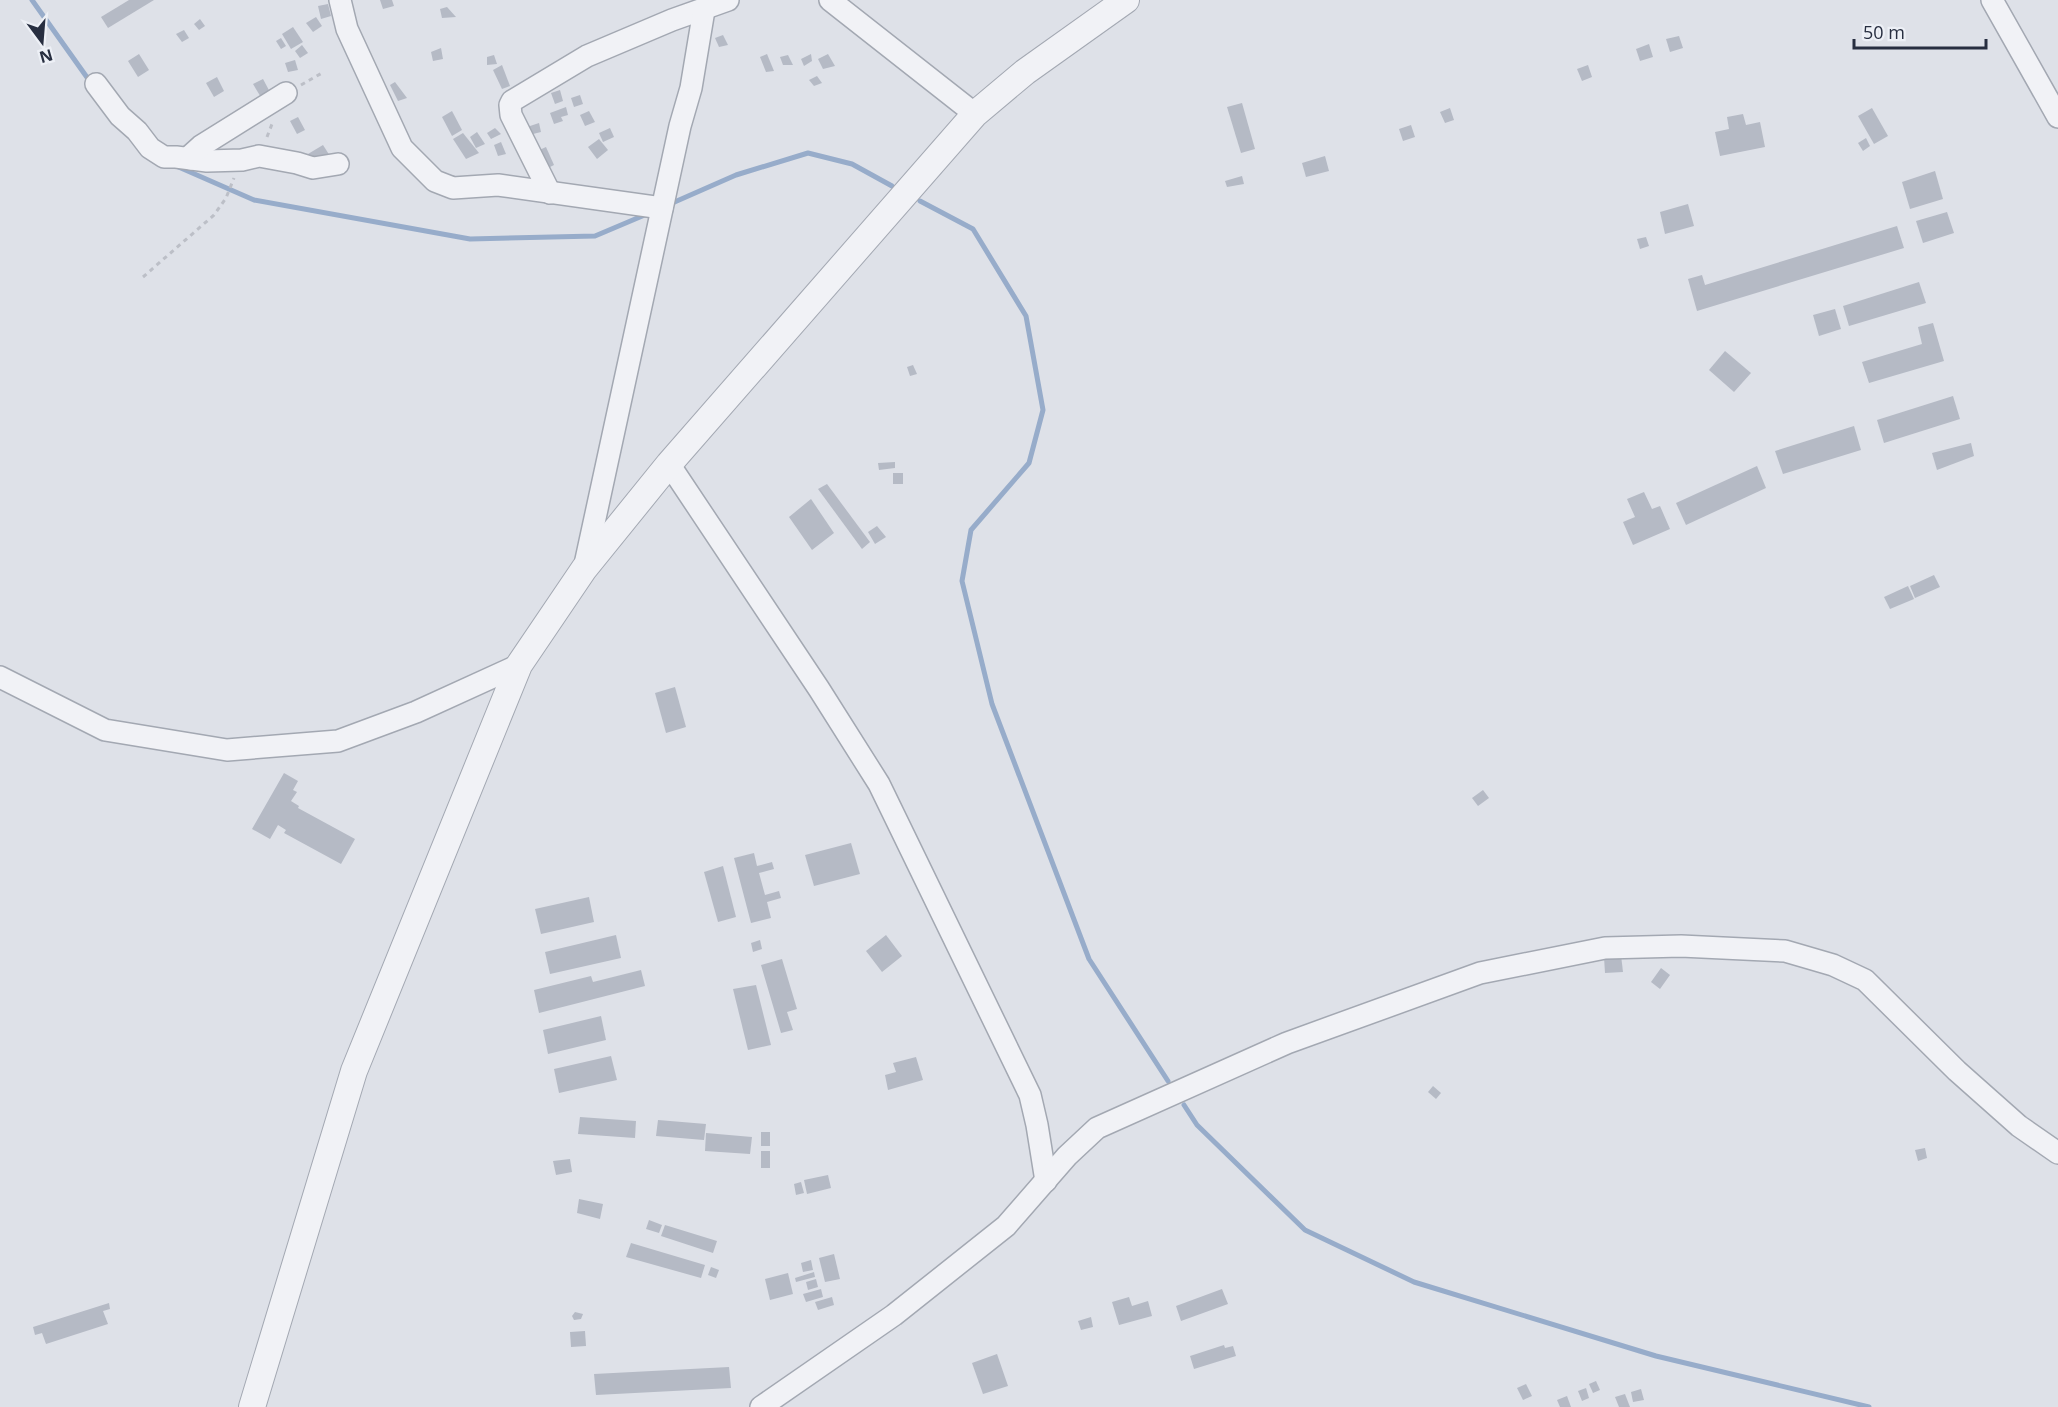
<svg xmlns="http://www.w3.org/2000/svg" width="2058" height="1407" font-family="'Open Sans',sans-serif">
	<rect width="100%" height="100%" fill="#dee1e8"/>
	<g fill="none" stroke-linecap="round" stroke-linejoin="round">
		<g stroke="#97acca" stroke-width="5">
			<path d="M32,0L91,83"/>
			<path d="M174,165L254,200L470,239L595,236L647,214"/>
			<path d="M920,201L973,229L1026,316L1043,410L1029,463L971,530L962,581L992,704L1089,959L1168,1081"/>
			<path d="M670,204L736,175L808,153L852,164L892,186"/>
			<path d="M1184,1105L1197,1125L1305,1230L1414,1282L1656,1356L1869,1407"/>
		</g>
	</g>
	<g fill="#b5bac5">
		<path d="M129,0H154L108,28L101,17Z"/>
		<path d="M380,0H392L394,6L383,9Z"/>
		<path d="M328,4L331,16L321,19L318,6Z"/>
		<path d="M447,7L456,17L442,18L440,9Z"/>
		<path d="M316,17L322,26L313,32L306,23Z"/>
		<path d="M200,19L205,26L199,30L194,24Z"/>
		<path d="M293,27L303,42L291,49L282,34Z"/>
		<path d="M184,30L189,38L182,42L176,34Z"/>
		<path d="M723,35L728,45L719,47L715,38Z"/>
		<path d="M1679,36L1683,48L1670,52L1666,39Z"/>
		<path d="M281,38L286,46L281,49L276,41Z"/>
		<path d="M1649,44L1653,57L1640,61L1636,49Z"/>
		<path d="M302,45L308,53L300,58L295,51Z"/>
		<path d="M441,48L443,59L433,61L431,52Z"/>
		<path d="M139,54L149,70L138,77L128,61Z"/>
		<path d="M767,54L774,71L766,72L760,57Z"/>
		<path d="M811,54L812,61L804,66L801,59Z"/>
		<path d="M828,54L835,66L823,69L818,59Z"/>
		<path d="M494,55L497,64L487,65V57Z"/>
		<path d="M788,55L793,65H783L780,57Z"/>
		<path d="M295,60L298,70L288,72L285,63Z"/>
		<path d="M502,65L510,86L502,89L493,70Z"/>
		<path d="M1588,65L1592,77L1582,81L1577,69Z"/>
		<path d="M817,76L822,83L814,86L809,80Z"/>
		<path d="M217,77L224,91L214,97L206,83Z"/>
		<path d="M263,79L271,94L262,99L253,84Z"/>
		<path d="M395,82L407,98L398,101L390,85Z"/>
		<path d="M560,90L563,101L555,104L551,93Z"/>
		<path d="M580,95L583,104L574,107L571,98Z"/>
		<path d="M1242,103L1255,149L1241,153L1227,107Z"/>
		<path d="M566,107L568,115L561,117L563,121L554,124L550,113Z"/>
		<path d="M1450,108L1454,120L1445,123L1440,112Z"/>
		<path d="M1872,108L1888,136L1874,144L1858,116Z"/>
		<path d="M452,111L462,130L452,136L442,117Z"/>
		<path d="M589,111L595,122L585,126L580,115Z"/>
		<path d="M1743,114L1746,125L1760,122L1765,147L1720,156L1715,132L1729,129L1727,117Z"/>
		<path d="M298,117L305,130L297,134L290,121Z"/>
		<path d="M539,123L541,132L529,135L527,127Z"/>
		<path d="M1411,125L1415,137L1403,141L1399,129Z"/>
		<path d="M495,128L501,134L491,139L487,133Z"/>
		<path d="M610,128L614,137L603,142L599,133Z"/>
		<path d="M477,132L485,144L476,148L470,137Z"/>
		<path d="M463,133L479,153L466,159L453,139Z"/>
		<path d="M1866,138L1870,146L1863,151L1858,143Z"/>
		<path d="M599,139L608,150L597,159L588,147Z"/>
		<path d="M501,142L506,154L498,156L494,145Z"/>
		<path d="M323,145L330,156L315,165L308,154Z"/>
		<path d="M546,147L554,165L544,170L535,152Z"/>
		<path d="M1325,156L1329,171L1306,177L1302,163Z"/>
		<path d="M1935,171L1943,199L1910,209L1902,182Z"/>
		<path d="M1242,176L1244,184L1227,187L1225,181Z"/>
		<path d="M1688,204L1694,226L1665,234L1660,212Z"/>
		<path d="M1947,212L1954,233L1923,243L1916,221Z"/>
		<path d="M1897,226L1904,248L1697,311L1688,279L1702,275L1705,285Z"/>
		<path d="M1646,237L1649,246L1640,249L1637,239Z"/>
		<path d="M1919,282L1926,303L1849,326L1843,306Z"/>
		<path d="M1835,309L1841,329L1819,336L1813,315Z"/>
		<path d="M1933,323L1944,361L1869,383L1862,362L1922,344L1918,327Z"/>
		<path d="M1725,351L1751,373L1734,392L1709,370Z"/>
		<path d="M913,365L917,374L910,376L907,367Z"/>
		<path d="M1953,396L1960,419L1884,443L1877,420Z"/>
		<path d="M1854,426L1861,450L1783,474L1775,451Z"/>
		<path d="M1971,443L1974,456L1937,470L1932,453Z"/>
		<path d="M895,462V468L879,470L878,463Z"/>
		<path d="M1757,466L1766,488L1686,525L1676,503Z"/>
		<rect x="893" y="473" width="10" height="11"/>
		<path d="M827,484L870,542L862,549L818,489Z"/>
		<path d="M1644,492L1652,509L1660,506L1670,529L1633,545L1623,522L1635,517L1627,499Z"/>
		<path d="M811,499L834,533L812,550L789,517Z"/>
		<path d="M877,526L886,537L875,544L868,532Z"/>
		<path d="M1934,575L1940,587L1915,598L1910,586Z"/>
		<path d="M1908,586L1914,599L1890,609L1884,597Z"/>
		<path d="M675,687L686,727L666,733L655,693Z"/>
		<path d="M284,773L298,781L293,790L297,792L291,801L299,806L298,808L355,839L341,864L284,833L286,830L278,825L270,839L252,829Z"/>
		<path d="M1483,790L1489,798L1478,806L1472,798Z"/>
		<path d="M851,843L860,874L814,886L805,855Z"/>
		<path d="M754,853L757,866L772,862L774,869L759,873L765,895L779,891L781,898L767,902L771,918L751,923L734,858Z"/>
		<path d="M723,866L736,917L718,922L704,872Z"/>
		<path d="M589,897L594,922L541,934L535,909Z"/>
		<path d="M616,935L621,958L550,974L545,952Z"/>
		<path d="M886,935L902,956L882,972L866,951Z"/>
		<path d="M760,940L762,949L753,952L751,943Z"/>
		<path d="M1621,955L1623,972L1605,973L1604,957Z"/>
		<path d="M782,959L797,1009L787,1012L793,1030L781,1033L761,965Z"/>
		<path d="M1661,968L1670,975L1660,989L1651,982Z"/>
		<path d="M641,970L645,986L539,1013L534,990L591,976L593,982Z"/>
		<path d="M756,985L771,1045L748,1050L733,989Z"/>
		<path d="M601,1016L606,1040L548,1054L543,1030Z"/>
		<path d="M611,1056L617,1080L559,1093L554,1069Z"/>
		<path d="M916,1057L923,1080L888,1090L885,1075L896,1072L893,1063Z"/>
		<path d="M1433,1086L1441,1093L1436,1099L1428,1092Z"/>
		<path d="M580,1117L636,1121L635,1138L578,1134Z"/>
		<path d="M658,1120L706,1124L704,1140L656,1136Z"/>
		<rect x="761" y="1132" width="9" height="14"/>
		<path d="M706,1133L752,1137L750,1154L705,1151Z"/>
		<path d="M1925,1148L1927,1158L1918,1161L1915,1150Z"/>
		<rect x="761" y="1151" width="9" height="17"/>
		<path d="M570,1159L572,1172L556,1175L553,1161Z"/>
		<path d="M828,1175L831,1188L807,1194L804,1180Z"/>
		<path d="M801,1182L804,1193L796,1195L794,1184Z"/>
		<path d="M579,1199L603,1204L600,1219L577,1213Z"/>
		<path d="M649,1220L662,1225L659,1233L646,1229Z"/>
		<path d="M665,1225L717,1241L713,1253L661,1236Z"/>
		<path d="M631,1243L705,1265L701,1278L626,1257Z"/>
		<path d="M834,1254L840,1279L825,1282L819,1258Z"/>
		<path d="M811,1260L813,1270L803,1272L801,1263Z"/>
		<path d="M711,1267L719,1270L716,1278L708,1275Z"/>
		<path d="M814,1272L815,1277L796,1282L795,1278Z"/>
		<path d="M788,1273L793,1294L770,1300L765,1279Z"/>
		<path d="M816,1279L818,1287L808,1290L806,1282Z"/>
		<path d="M821,1289L823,1297L806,1302L803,1294Z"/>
		<path d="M1222,1289L1228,1304L1181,1321L1176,1306Z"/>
		<path d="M832,1297L834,1305L818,1310L815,1302Z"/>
		<path d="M1129,1297L1132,1306L1148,1301L1152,1316L1119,1325L1112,1302Z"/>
		<path d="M109,1303L110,1309L103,1311L108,1324L46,1344L42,1333L35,1335L33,1327Z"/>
		<path d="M575,1312L583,1314L581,1319L574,1320L572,1316Z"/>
		<path d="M1091,1317L1093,1327L1081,1330L1078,1321Z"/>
		<path d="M585,1331L586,1346L571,1347L570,1332Z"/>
		<path d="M1224,1345L1225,1348L1233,1346L1236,1356L1194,1369L1190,1356Z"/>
		<path d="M997,1354L1008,1386L983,1394L972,1363Z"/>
		<path d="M729,1367L731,1388L596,1395L594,1374Z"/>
		<path d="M1596,1381L1600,1390L1593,1393L1589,1384Z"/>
		<path d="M1526,1384L1532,1396L1523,1400L1517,1388Z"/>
		<path d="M1586,1388L1589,1398L1582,1401L1578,1391Z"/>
		<path d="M1641,1389L1644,1400L1633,1402L1631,1392Z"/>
		<path d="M1625,1394L1630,1407H1619L1615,1397Z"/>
		<path d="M1567,1396L1571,1407H1560L1557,1400Z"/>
	</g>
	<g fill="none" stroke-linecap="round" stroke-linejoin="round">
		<g stroke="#a3a8b2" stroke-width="24">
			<g id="minor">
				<path d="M340,0L347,29L402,148L435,181L453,188L498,185L662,208"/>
				<path d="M830,0L975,114"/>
				<path d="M1992,0L2058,117"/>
				<path d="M96,84L120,116L137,131L150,148L164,157H176L207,161L242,160L259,156L297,163L313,168L338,164"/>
				<path d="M191,159V155L201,146L286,93"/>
				<path d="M550,193L511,115L510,105L512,101L587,56L672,20L728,0"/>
				<path d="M669,464L819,689L879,784L1030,1095L1037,1125L1046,1181"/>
				<path d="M584,569L680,126L691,88L704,10"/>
				<path d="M0,677L105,730L227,750L338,741L416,712L519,665"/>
				<path d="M761,1407L894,1315L1006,1226L1067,1156L1097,1128L1287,1043L1480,973L1605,948L1681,946L1785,951L1833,965L1865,980L1957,1071L2019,1126L2058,1153"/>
			</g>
		</g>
		<g stroke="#a3a8b2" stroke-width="28">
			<path id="tertiary" d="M252,1407L354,1071L519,665L584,569L669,464L975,114L1025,72L1126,0"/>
		</g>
		<g stroke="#bcbfc7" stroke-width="3" stroke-dasharray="4.5 4.5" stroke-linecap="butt">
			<path d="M301,85L322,73"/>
			<path d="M267,137L272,124"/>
			<path d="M143,277L214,215L226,198L234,178"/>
		</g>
		<use href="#minor" stroke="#f1f2f6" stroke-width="21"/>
		<use href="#tertiary" stroke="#f1f2f6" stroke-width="26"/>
	</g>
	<g transform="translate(42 42) rotate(164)" stroke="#edf0f6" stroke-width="4.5" paint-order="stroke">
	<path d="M0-4.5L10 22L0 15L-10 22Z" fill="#272e40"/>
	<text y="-9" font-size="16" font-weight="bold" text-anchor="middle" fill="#272e40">N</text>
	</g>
	<path d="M1854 39v9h132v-9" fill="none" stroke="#272e40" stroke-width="3"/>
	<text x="1863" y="39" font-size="18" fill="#272e40" stroke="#edf0f6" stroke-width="4.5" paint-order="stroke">50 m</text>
</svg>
